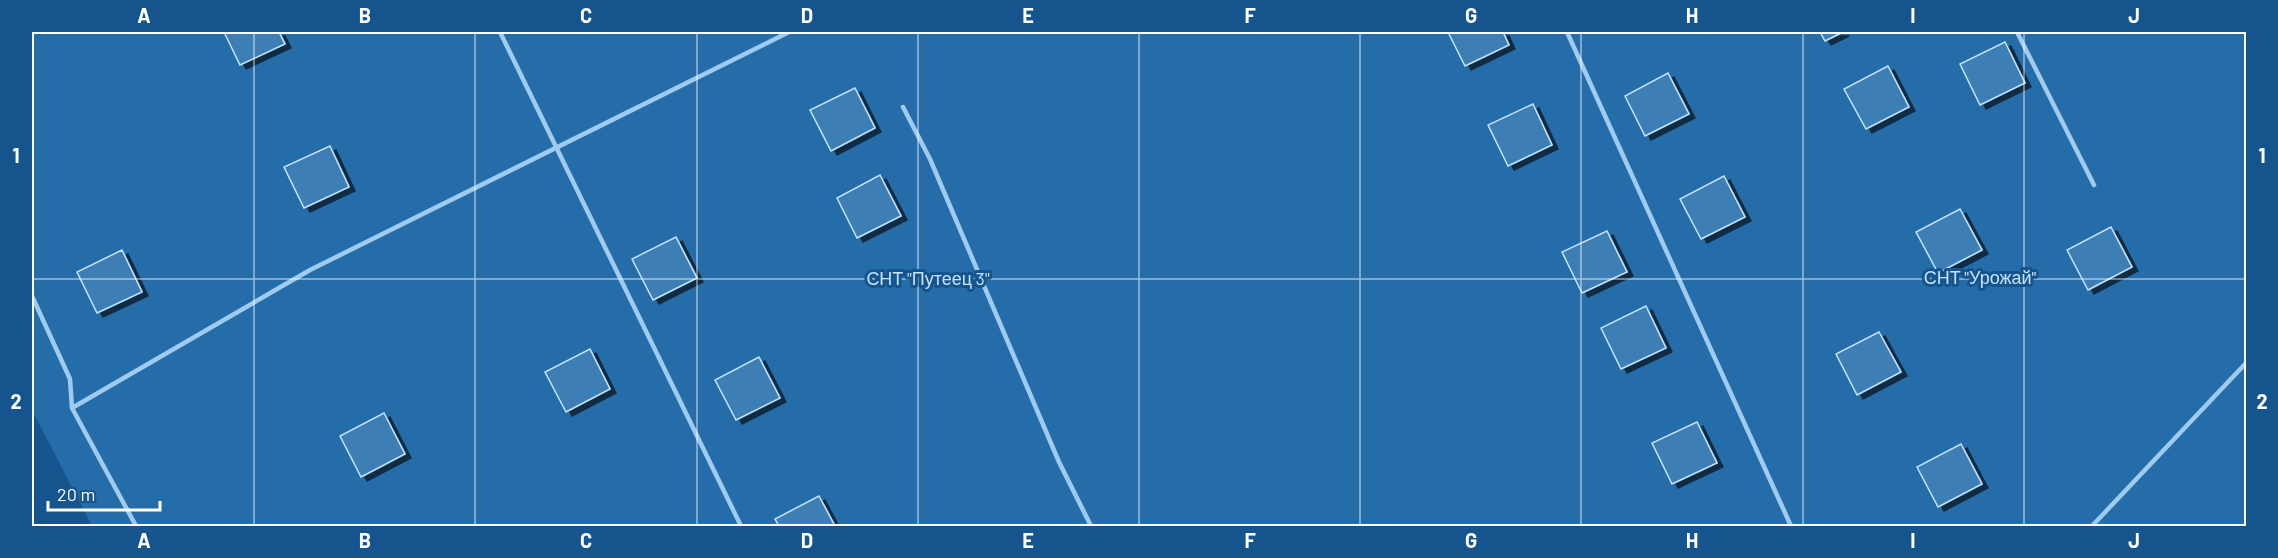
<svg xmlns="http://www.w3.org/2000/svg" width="2278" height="558" font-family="Barlow,sans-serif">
	<defs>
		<filter id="shadow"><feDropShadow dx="6" dy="4" stdDeviation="0" flood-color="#0009"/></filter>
	</defs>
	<rect width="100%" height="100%" fill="#15548c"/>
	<path fill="#256da9" d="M32,32H2246V526H92L32,410Z"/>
	<g fill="#3d7fb5" stroke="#c5e3fb" stroke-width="1.5" filter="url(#shadow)">
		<path d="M224,32H279L285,44L240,65Z"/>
		<path d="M1448,32H1503L1509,45L1465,66Z"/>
		<path d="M1820,32H1843L1825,41Z"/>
		<path d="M2005,42L2025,83L1980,105L1960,64Z"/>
		<path d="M1888,66L1909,107L1866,129L1844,89Z"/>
		<path d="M1668,73L1689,114L1645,136L1625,96Z"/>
		<path d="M855,88L875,128L831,151L810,110Z"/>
		<path d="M1533,104L1552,145L1508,166L1488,125Z"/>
		<path d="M330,146L349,187L304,208L284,167Z"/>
		<path d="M880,175L901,216L857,238L837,198Z"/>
		<path d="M1724,176L1745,217L1701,239L1680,199Z"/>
		<path d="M1960,209L1982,250L1938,273L1916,232Z"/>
		<path d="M2111,227L2132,267L2088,290L2067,250Z"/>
		<path d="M1607,231L1627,272L1582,293L1562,252Z"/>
		<path d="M676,237L697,278L653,300L632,259Z"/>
		<path d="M122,250L142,292L97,313L77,272Z"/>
		<path d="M1646,306L1666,348L1621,369L1601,328Z"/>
		<path d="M1879,332L1901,372L1857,395L1836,354Z"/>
		<path d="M590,349L610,389L566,412L545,372Z"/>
		<path d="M759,357L780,398L736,420L715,380Z"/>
		<path d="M384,413L405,454L361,477L340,436Z"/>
		<path d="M1697,422L1717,463L1672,484L1652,443Z"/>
		<path d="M1961,444L1982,484L1938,507L1917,467Z"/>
		<path d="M819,496L835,526H779L775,519Z"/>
	</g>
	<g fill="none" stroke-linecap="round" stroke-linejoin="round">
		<g stroke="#9fcbf0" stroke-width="4.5">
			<path d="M500,32L741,526"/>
			<path d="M1567,32L1791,526"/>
			<path d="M2017,32L2094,185"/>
			<path d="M903,107L930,159L1059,462L1091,526"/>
			<path d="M32,296L70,379L72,408"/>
			<path d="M136,526L72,408L310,270L789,32"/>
			<path d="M2092,526L2246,363"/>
		</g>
	</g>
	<path fill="none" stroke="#fff" stroke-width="1.5" stroke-opacity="0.55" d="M254,32V526M475,32V526M697,32V526M918,32V526M1139,32V526M1360,32V526M1581,32V526M1803,32V526M2024,32V526M32,279H2246"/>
	<g text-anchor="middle" stroke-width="6" stroke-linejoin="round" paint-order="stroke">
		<g font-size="18" fill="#c5e3fb" stroke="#15548c">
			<text x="1980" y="284">СНТ "Урожай"</text>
			<text x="928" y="285">СНТ "Путеец 3"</text>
		</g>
	</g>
	<rect width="2278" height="558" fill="none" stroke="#15548c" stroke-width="66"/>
	<path d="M48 501v9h112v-9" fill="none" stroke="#ffffff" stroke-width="3"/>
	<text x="57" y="501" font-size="18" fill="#ffffff" stroke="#15548c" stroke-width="4.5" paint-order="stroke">20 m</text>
	<rect x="33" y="33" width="2212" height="492" fill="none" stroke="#fff" stroke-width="2"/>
	<g font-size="20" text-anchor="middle" font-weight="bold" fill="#fff">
		<text x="144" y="23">A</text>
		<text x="365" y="23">B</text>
		<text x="586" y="23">C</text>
		<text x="807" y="23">D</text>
		<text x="1028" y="23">E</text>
		<text x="1250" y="23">F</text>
		<text x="1471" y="23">G</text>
		<text x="1692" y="23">H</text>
		<text x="1913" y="23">I</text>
		<text x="2134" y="23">J</text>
		<text x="16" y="163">1</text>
		<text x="2262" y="163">1</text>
		<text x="16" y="409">2</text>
		<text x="2262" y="409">2</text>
		<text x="144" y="548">A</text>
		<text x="365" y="548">B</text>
		<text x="586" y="548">C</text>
		<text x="807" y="548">D</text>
		<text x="1028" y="548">E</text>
		<text x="1250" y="548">F</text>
		<text x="1471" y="548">G</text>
		<text x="1692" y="548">H</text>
		<text x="1913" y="548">I</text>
		<text x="2134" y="548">J</text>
	</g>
</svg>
